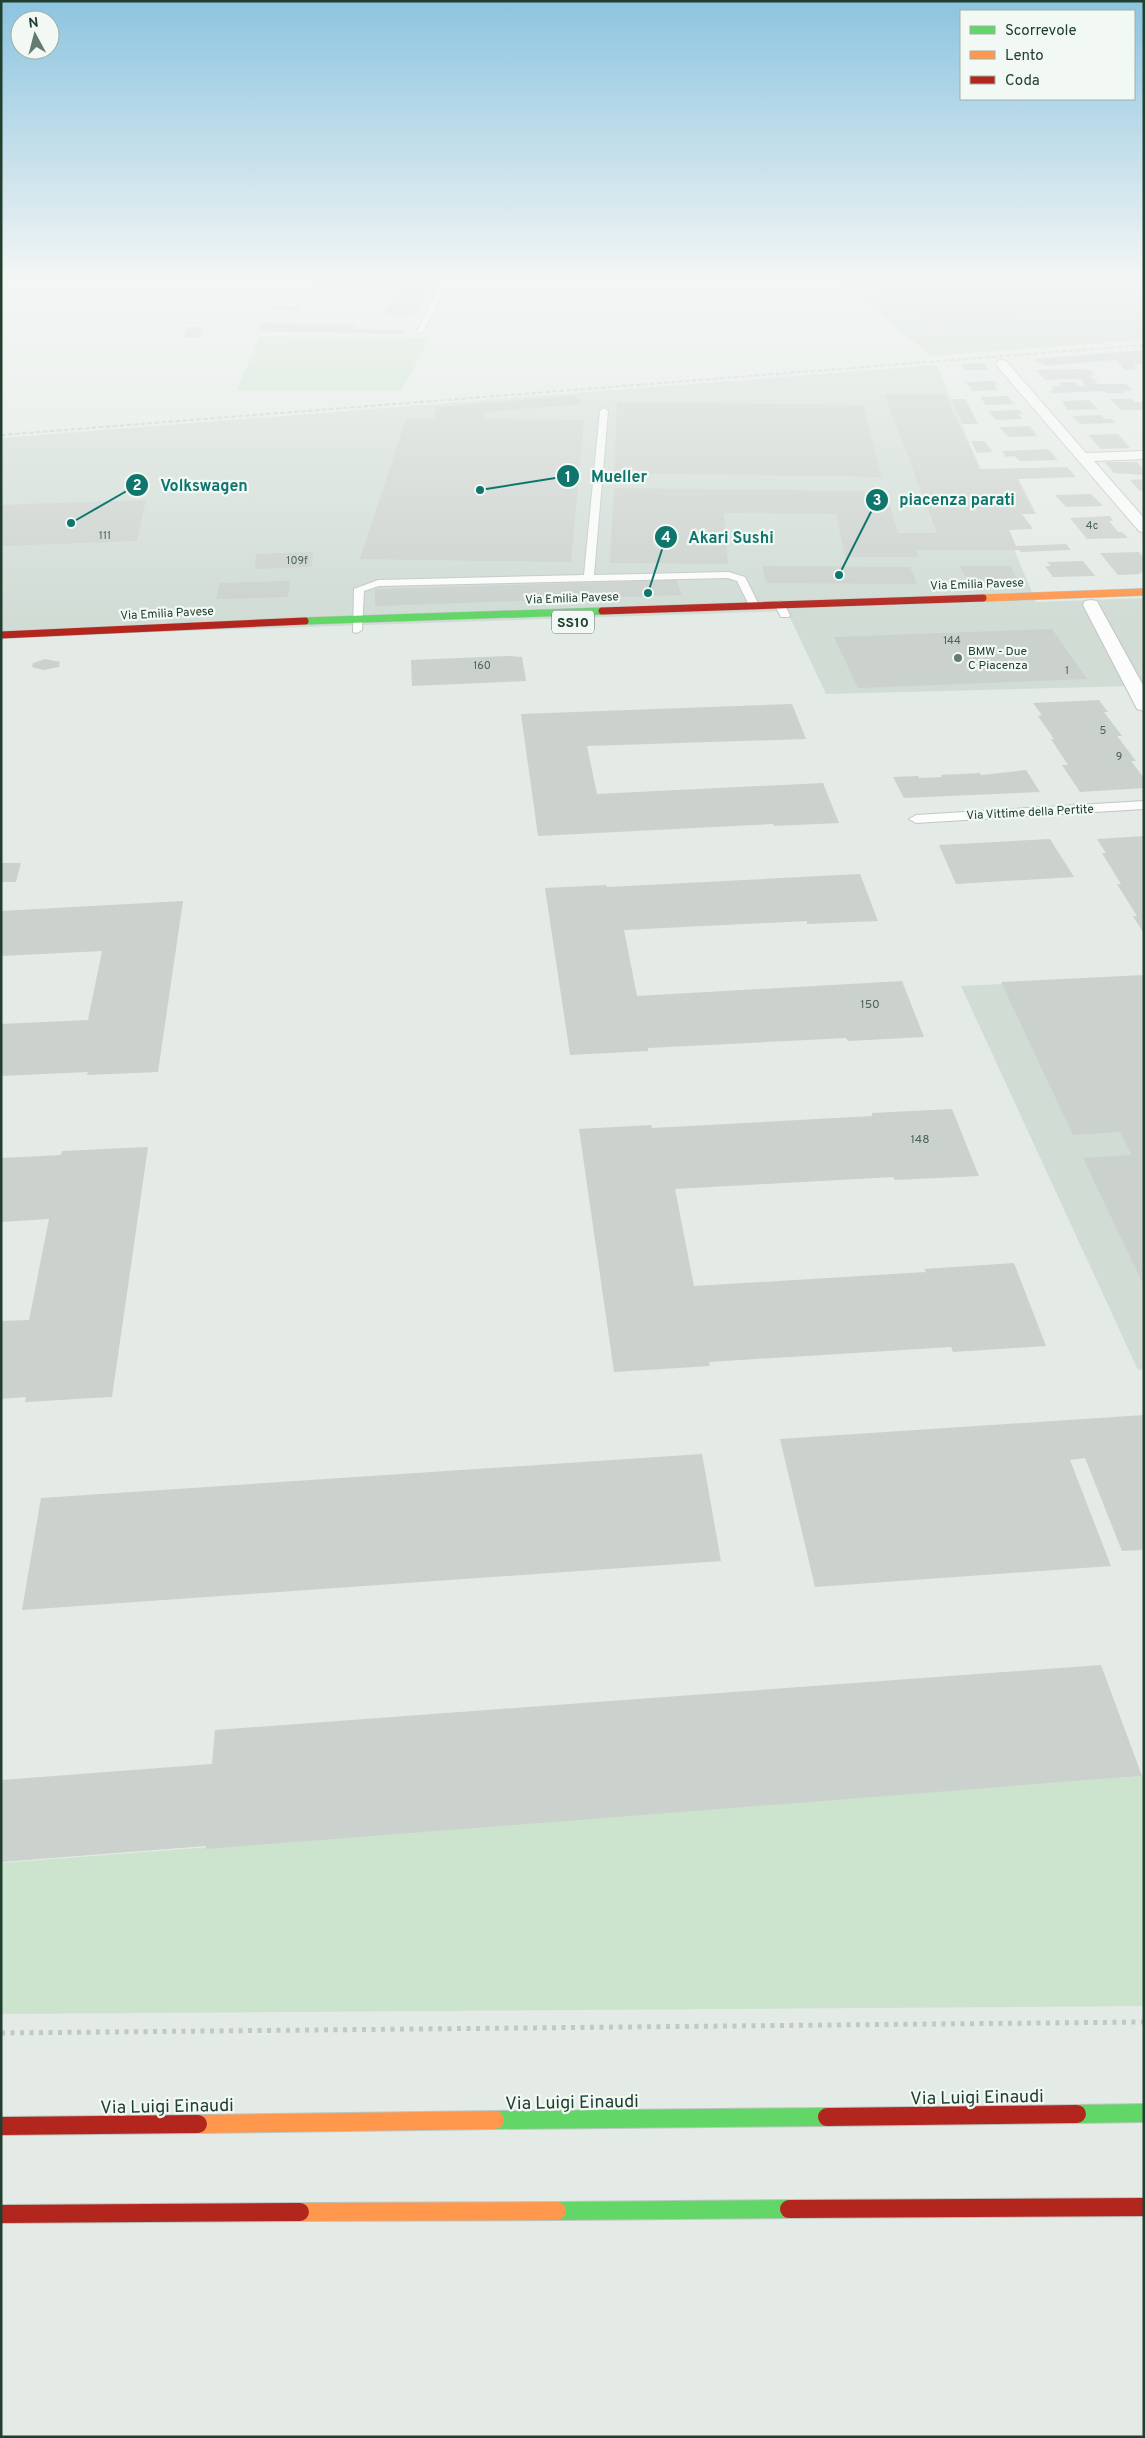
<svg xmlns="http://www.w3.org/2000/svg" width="1145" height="2438" font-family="Overpass,sans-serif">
	<rect width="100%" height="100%" fill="#e4eae6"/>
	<g fill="#d1dcd5">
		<path d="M833,275H1144V340L931,356Z"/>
		<path d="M937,365L1036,602L1144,598V708L1132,686L826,694L787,611L1,637V438Z"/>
		<path d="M1144,977V1369L1138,1370L961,986Z"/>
	</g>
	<g fill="#cce4cd">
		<path d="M260,336L430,338L401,391H236Z"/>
		<path d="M1144,1776V2006L1,2014V1863Z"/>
	</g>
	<g fill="#cbd1cd">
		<path d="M878,275H1140L1144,277V307L928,323L862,277Z"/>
		<path d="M366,277L383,278L377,287H401L404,281L430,282L427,288H429L414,316L382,315L396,293L312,291L320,279L364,280Z"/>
		<path d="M275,306L300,307L297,311L271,310Z"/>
		<path d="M262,323L355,325L352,329L406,330L404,334L257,331Z"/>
		<path d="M188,327H204L200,337H184Z"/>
		<path d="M1144,350V364H1133L1138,369L1125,370L1115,360L1044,366L1034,359Z"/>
		<path d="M983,363L989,370H966L960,364Z"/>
		<path d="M1082,369L1091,371L1095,375L1089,376L1098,381H1094L1098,384H1126L1132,390L1123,391L1125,393H1107L1105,391L1053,393L1050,390H1054L1051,386H1062L1058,382H1074L1078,386H1086L1080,379L1045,380L1036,370Z"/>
		<path d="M995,381L998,384L994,385L999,390L973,391L966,382Z"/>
		<path d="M884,394H945L980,469L1067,467L1076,477L1018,479L1036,514H1022L1033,529L1009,530L1016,546L1066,544L1071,550L1021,552L1019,550H916L919,557H845L836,514L724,513L728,564L610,563L614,488L886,491L898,533H937Z"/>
		<path d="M575,396L583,404L485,412L483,419L584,420L571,562L360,559L406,419H434L436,407Z"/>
		<path d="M1008,396L1014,404L986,405L980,397Z"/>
		<path d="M951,399H965L978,424H962Z"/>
		<path d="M1110,399H1131L1135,402H1144V410H1121Z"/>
		<path d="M1089,400L1098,409L1067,410L1062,401Z"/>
		<path d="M617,402L863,405L882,477L614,473Z"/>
		<path d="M1019,410L1023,414H1018L1023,419L996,420L988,411Z"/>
		<path d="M1101,415L1105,419H1112L1116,423L1080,424L1072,416Z"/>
		<path d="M1030,426L1037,436L1008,437L999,427Z"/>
		<path d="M1118,434L1130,448L1101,449L1088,435Z"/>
		<path d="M971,441H984L993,452L977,453Z"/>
		<path d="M1048,449L1058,460L1020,461L1015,456L1006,457L1002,451Z"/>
		<path d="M1105,462H1137L1144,469V475L1114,473Z"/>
		<path d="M1144,479V490L1140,491L1130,480Z"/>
		<path d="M1091,494L1103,506L1066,507L1055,495Z"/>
		<path d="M146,500L137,541L1,546V505Z"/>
		<path d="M1110,516L1113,521H1109L1118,532H1122L1128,538L1087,539L1070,518Z"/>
		<path d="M313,552L312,567L255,569L256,554Z"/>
		<path d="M1139,552L1144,558V572H1140L1141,574L1118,575L1100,553Z"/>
		<path d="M1083,561L1095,576L1053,577L1045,566H1051L1047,562Z"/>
		<path d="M762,566L910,567L917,584L766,583Z"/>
		<path d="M959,566H1011L1018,581H977L975,578L965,576Z"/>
		<path d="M676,580L682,595L375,606V589Z"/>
		<path d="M290,581L288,597L216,599L220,583Z"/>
		<path d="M1052,629L1087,679L858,688L834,637Z"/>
		<path d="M508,656L522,657L526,681L412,686L411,660Z"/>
		<path d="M45,659L60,662L59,667L43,670L32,667L33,663Z"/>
		<path d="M1099,700L1108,712H1104L1122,736H1117L1136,761H1131L1144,778V788L1080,792L1062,765H1068L1051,739H1054L1038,716L1042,715L1033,703Z"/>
		<path d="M792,704L806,739L587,746L597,794L823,783L839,823L774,826L773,824L538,836L521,714Z"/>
		<path d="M1026,770L1040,792L904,798L893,777L918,776L919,778L942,777L941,775L980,773L981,775Z"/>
		<path d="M1144,836V934L1133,916H1137L1117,884H1121L1102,853H1106L1097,839Z"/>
		<path d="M1050,839L1074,877L956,884L939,845Z"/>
		<path d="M1,863H21L16,882H1Z"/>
		<path d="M860,874L878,921L807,924V921L624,930L637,996L902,981L924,1037L848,1041L846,1038L648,1048V1051L570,1055L545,888L606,885L607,887Z"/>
		<path d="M183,901L158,1072L87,1075L88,1072L1,1076V1024L88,1020L102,951L1,956V911Z"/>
		<path d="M1144,975V1286L1083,1158L1132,1155L1120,1132L1073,1135L1001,982Z"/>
		<path d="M952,1109L979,1176L895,1180L893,1177L675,1189L694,1286L926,1272L924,1269L1014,1263L1046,1346L953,1352L951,1347L709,1362L710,1366L614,1372L579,1129L651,1125L652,1128L872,1116V1113Z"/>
		<path d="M148,1147L112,1397L25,1402L26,1397L1,1399V1321L29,1320L49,1219L1,1222V1158L61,1155L62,1151Z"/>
		<path d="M1144,1415V1550L1122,1551L1085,1458L1070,1460L1111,1566L815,1587L780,1439Z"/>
		<path d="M702,1454L721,1561L22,1610L41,1498Z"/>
		<path d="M1101,1665L1142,1776L206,1849V1846L1,1862V1780L212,1764L215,1730Z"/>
	</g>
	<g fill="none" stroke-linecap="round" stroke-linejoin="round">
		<g stroke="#c1c7c3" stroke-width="2">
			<g id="lane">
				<path d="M444,275H451L423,332L416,334Z"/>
				<path d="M604,408L608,411L594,575L729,572L745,577L759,605L758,607H750L737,581L728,578L379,586L364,591L362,630L357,633L353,632L354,589L378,580L584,575L600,411Z"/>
				<path d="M779,601L783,602L790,615L789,617H781L774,604Z"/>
				<path d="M1144,801V809L916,823L909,819L916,815Z"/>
			</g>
		</g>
		<g stroke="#c1c7c3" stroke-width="2">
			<g id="street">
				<path d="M1002,360L1006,361L1086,453L1144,451V459L1094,461L1144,518V533L1139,531L998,367L996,364L998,361Z"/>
				<path d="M1091,600L1097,601L1099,605L1144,687V711L1137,709L1135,705L1083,605L1085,601Z"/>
			</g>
		</g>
		<g stroke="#bcc6c1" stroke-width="8">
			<path id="fast-far1" d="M305,621L602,611"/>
		</g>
		<g stroke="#bcc6c1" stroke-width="20">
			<g id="fast">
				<path d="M1077,2114L1144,2113"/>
				<path d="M495,2120L827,2117"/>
				<path d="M557,2211L789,2209"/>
			</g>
		</g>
		<g stroke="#bcc6c1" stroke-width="8">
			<path id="slow-far1" d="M983,598L1144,592"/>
		</g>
		<g stroke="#bcc6c1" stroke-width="20">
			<g id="slow">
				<path d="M198,2124L495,2120"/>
				<path d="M300,2212L557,2211"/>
			</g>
		</g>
		<g stroke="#bcc6c1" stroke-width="8">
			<g id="jam-far1">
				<path d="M602,611L983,598"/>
				<path d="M1,635L305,621"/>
			</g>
		</g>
		<g stroke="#bcc6c1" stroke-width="20">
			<g id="jam">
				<path d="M827,2117L1077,2114"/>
				<path d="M1,2126L198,2124"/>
				<path d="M789,2209L1144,2207"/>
				<path d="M1,2214L300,2212"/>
			</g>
		</g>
		<path stroke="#c0cac4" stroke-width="1" stroke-dasharray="1 2" stroke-linecap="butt" d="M1,322L398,324"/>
		<path stroke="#c0cac4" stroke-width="5" stroke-dasharray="4 5.5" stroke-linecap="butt" d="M1,2033L1144,2022"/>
		<use href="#lane" fill="#fbfcfb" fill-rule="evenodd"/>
		<use href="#street" fill="#fbfcfb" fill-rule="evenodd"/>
		<use href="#fast-far1" stroke="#63d668" stroke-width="7"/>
		<use href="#fast" stroke="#63d668" stroke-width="18"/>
		<use href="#slow-far1" stroke="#ff974d" stroke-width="7"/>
		<use href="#slow" stroke="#ff974d" stroke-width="18"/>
		<use href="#jam-far1" stroke="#b3261e" stroke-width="7"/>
		<use href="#jam" stroke="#b3261e" stroke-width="18"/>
		<path stroke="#c6cbc8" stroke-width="2" stroke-dasharray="4.5 2.5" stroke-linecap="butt" d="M1,435L1144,345"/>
	</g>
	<linearGradient id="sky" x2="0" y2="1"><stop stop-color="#8cc4e0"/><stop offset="0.45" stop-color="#f3f6f4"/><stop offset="1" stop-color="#f3f6f4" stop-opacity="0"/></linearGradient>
	<rect width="1145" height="617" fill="url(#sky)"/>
	<circle fill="#657b6f" stroke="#f2f9f4" stroke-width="2" cx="958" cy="658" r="5"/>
	<g text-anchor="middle" stroke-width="4.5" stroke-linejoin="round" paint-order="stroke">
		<g font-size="11" fill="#4c6457">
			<text x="1092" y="529">4c</text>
			<text x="105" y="539">111</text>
			<text x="297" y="564">109f</text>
			<text x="952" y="644">144</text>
			<text x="482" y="669">160</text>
			<text x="1067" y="674">1</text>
			<text x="1103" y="734">5</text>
			<text x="1119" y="760">9</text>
		</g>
		<g font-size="12" fill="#203f2f" stroke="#f2f9f4">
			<text transform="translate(977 584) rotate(-2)" y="4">Via Emilia Pavese</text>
			<text transform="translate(572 598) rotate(-2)" y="4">Via Emilia Pavese</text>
			<text transform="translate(167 613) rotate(-3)" y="4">Via Emilia Pavese</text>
			<text transform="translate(1030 812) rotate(-3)" y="4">Via Vittime della Pertite</text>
		</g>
		<g font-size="12" fill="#203f2f" stroke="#f2f9f4" text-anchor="start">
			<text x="968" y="655">BMW - Due<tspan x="968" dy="14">C Piacenza</tspan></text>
		</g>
		<g font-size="12" fill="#4c6457">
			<text x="870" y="1008">150</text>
			<text x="920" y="1143">148</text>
		</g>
		<rect fill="#f2f9f4" stroke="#5f776a" stroke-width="1" x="552" y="610.5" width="42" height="23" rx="4"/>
		<g font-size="14" font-weight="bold" fill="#203f2f">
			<text x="573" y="627">SS10</text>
		</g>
		<g font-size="18" fill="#203f2f" stroke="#f2f9f4">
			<text transform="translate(977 2097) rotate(-1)" y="6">Via Luigi Einaudi</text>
			<text transform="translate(572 2102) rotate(-1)" y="6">Via Luigi Einaudi</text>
			<text transform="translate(167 2106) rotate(-1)" y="6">Via Luigi Einaudi</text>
		</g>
	</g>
	<path fill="none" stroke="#0f766e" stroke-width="2" d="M480 490L568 476M71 523L137 485M839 575L877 500M648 593L666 537"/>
	<g fill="#0f766e" stroke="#f2f9f4" stroke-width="2">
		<circle cx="480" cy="490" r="5"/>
		<circle cx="71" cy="523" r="5"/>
		<circle cx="839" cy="575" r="5"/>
		<circle cx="648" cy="593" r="5"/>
		<circle cx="568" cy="476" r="12"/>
		<circle cx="137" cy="485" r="12"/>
		<circle cx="877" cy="500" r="12"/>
		<circle cx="666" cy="537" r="12"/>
	</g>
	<g font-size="15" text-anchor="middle" font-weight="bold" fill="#fff">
		<text x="568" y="482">1</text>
		<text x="137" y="490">2</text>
		<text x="877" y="505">3</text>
		<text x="666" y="542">4</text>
	</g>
	<g font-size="16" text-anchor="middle" font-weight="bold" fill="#0f766e" stroke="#f2f9f4" stroke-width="4.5" stroke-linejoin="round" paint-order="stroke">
		<text x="619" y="482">Mueller</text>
		<text x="204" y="491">Volkswagen</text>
		<text x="957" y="505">piacenza parati</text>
		<text x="731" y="543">Akari Sushi</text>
	</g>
	<rect width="1145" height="2438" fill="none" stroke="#203f2f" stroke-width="5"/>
	<rect x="960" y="10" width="175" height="90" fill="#f2f9f4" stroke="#9eafa5"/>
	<rect x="970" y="26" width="25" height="8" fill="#63d668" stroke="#9eafa5"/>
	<text x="1005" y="35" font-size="15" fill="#203f2f">Scorrevole</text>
	<rect x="970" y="51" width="25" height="8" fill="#ff974d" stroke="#9eafa5"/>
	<text x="1005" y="60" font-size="15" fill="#203f2f">Lento</text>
	<rect x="970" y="76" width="25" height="8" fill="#b3261e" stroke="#9eafa5"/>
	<text x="1005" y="85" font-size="15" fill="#203f2f">Coda</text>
	<g transform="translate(35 35) rotate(353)"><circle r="24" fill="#f2f9f4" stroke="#9eafa5"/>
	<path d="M0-4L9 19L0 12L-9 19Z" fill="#657b6f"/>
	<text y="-8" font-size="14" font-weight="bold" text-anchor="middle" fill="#203f2f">N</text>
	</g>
</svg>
